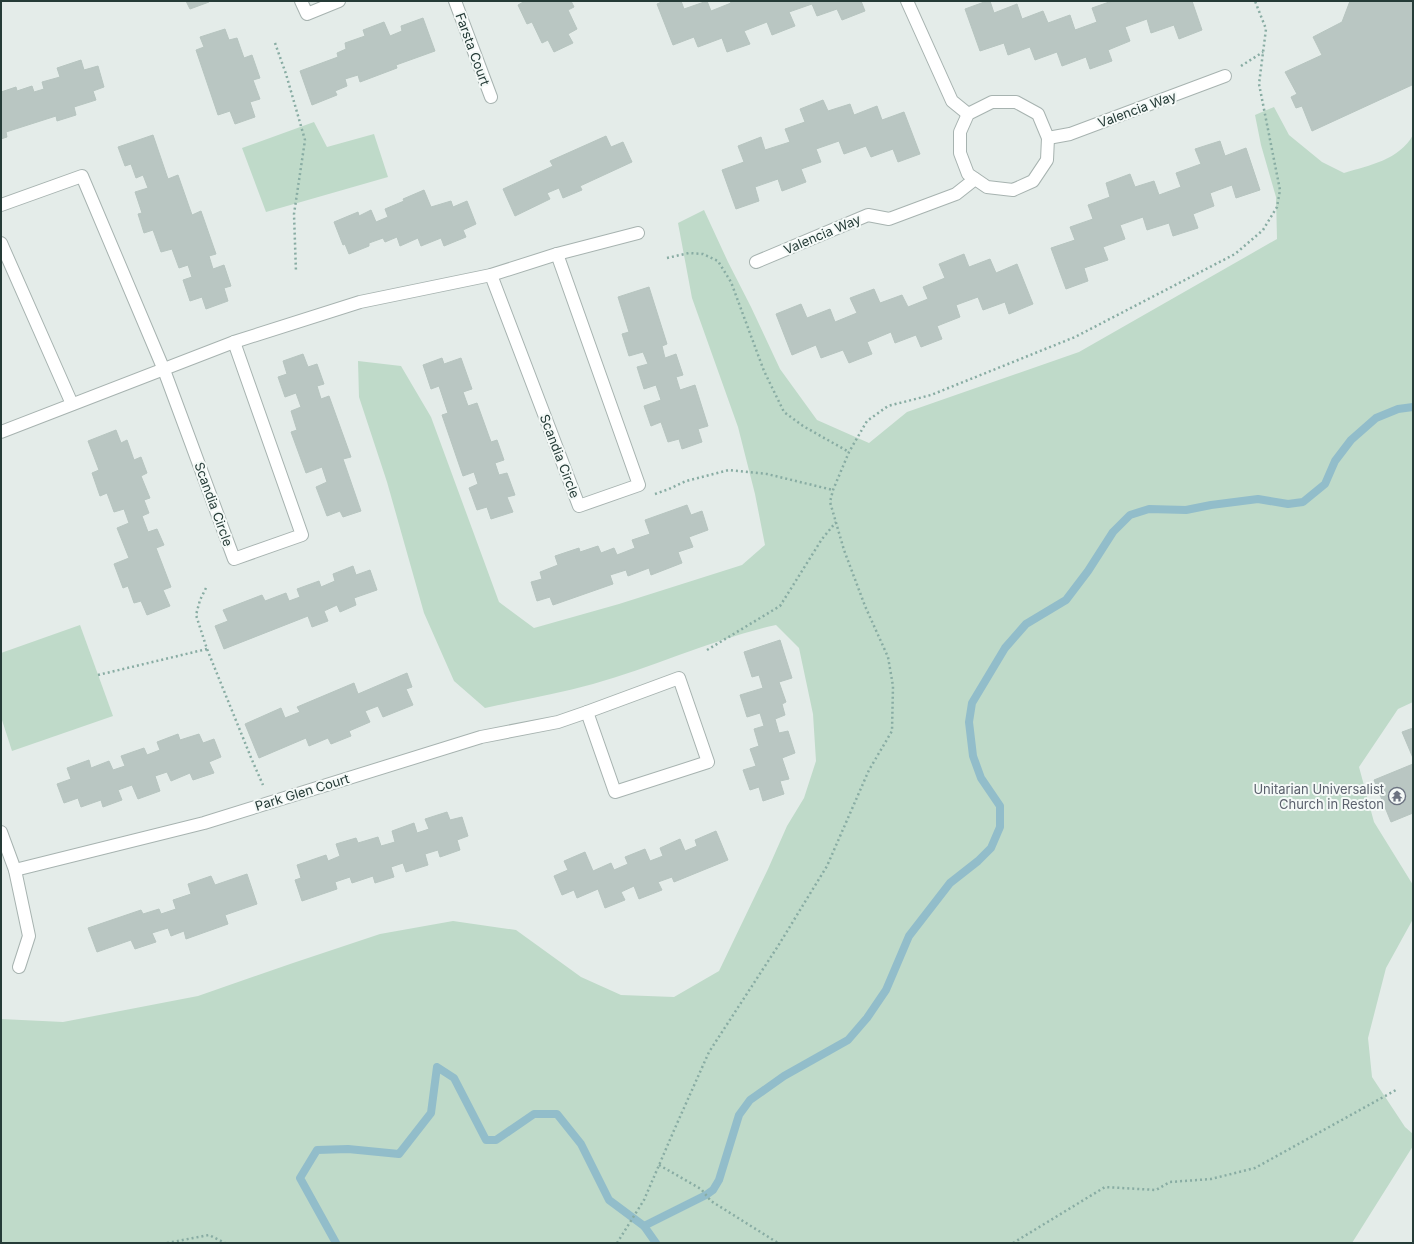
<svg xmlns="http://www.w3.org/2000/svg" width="1414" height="1244" font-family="Inter,sans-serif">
	<rect width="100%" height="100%" fill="#e4ece9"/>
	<g fill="#bfdac9">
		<path d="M1274,107L1289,135L1322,162L1344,173C1370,165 1399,160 1413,135V702L1398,709L1359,767L1374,822L1413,885V919L1386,968L1368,1038L1372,1077L1405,1127L1413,1134V1146L1352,1243H1V1019L63,1022L198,996L293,963L380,934L453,921L516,930L581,977L621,995L674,997L719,971L768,869L787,826L804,798L816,761L813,714L799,648L776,625C713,639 655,667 593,684C557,694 521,700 485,708L454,681L424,613L387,482L359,397L358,361L401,366L431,417L499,602L534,628L619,604L742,565L765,545L755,494L738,427L692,298L678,223L704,210L728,262L751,307L780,369L817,420L869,443L907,412L1079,352L1277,239L1276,197L1261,145L1255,115Z"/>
		<path d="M314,122L327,147L374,134L388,177L266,212L242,148Z"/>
		<path d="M80,625L113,716L12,751L1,717V653Z"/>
	</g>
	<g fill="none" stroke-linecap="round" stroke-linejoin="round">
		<g stroke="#92bdca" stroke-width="8">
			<path d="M644,1226L706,1195L713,1190L719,1180L739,1115L750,1100L784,1076L848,1040L867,1018L886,990L909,936L950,883L978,861L991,848L1000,827V806L981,778L973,756L969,722L972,703L1005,648L1026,624L1066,600L1088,571L1113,532L1130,515L1149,509L1186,510L1211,505L1258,499L1288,504L1303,502L1325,484L1335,461L1351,440L1376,418L1398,409L1413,407"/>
			<path d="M336,1243L300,1178L317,1150L348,1149L399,1154L431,1113L437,1067L454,1078L486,1140H496L534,1114H557L581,1144L609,1200L644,1226L656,1243"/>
		</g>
	</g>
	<g fill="#b9c6c2" stroke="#b7c5c0">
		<path d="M186,1H209V2L190,9Z"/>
		<path d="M525,1H571L574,7L568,10L577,29L568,34L573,43L554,52L548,40L542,43L532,22L527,24L518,5Z"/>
		<path d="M664,1H681L684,9L707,1L711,11L731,3L730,1H861L865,11L842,20L837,9L817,16L812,4L789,12L795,26L772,35L767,22L744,31L750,44L727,52L722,38L698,47L694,37L673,45L657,4Z"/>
		<path d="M987,1H990L994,13L1017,4L1022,19L1043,11L1048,23L1070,15L1075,30L1097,22L1092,8L1112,1H1192L1202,30L1179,39L1174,25L1151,33L1147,19L1125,27L1130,41L1108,50L1112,61L1090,69L1086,57L1062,66L1057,52L1035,60L1030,47L1008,55L1004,43L980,51L965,9Z"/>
		<path d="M1350,1H1413V82L1412,85L1312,131L1302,106L1296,108L1291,97L1297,94L1285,72L1322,55L1313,37L1342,22Z"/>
		<path d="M423,18L435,51L396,65L397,68L360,82L358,75L345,79L347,86L335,91L337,95L312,105L300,71L338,57L337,53L346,49L345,43L365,36L363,30L384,22L390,36L402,31L401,26Z"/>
		<path d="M225,29L229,40L237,38L244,58L252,55L260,78L253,80L260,99L250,102L255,117L235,124L230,111L218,115L196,50L204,47L200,37Z"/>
		<path d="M81,60L84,70L98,66L104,87L93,91L96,100L74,107L76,115L57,121L56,116L6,132L7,137L1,139V92L16,87L17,91L32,86L34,92L44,89L42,82L60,77L57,68Z"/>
		<path d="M823,100L828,111L850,104L854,115L877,106L882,120L904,112L920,154L898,162L893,149L871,157L866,146L844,154L839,141L816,149L821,162L801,169L806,182L782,191L778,179L755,187L759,201L736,209L722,170L744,162L738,146L761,137L765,150L790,142L785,129L805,122L800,109Z"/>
		<path d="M153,135L168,179L178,175L192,215L201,211L216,254L209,256L213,269L224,265L231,286L224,288L228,301L206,309L202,297L190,301L183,280L192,277L188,265L179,268L172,249L161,252L153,230L144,233L138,214L142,213L135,192L148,188L143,175L136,178L131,164L125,166L118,147Z"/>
		<path d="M606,136L611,147L623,142L632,162L580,186L582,190L563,198L559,188L547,193L550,199L515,216L503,189L553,166L550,161Z"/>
		<path d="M1220,141L1225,156L1246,148L1260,190L1236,198L1232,185L1210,193L1214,206L1193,214L1198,228L1173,236L1169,223L1147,230L1143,217L1120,225L1125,239L1103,247L1108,260L1084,268L1088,281L1066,289L1051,248L1075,240L1070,227L1093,219L1088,205L1110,197L1106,183L1130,174L1135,187L1154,181L1159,195L1181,187L1176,173L1201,164L1195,149Z"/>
		<path d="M424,190L431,207L451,201L453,207L467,201L476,224L463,230L466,237L444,246L441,238L421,246L418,238L400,246L397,237L385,242L383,238L369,243V246L349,254L345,244L343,245L334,222L358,212L359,216L371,210L376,222L388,217L385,209L404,201L403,199Z"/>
		<path d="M964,254L969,267L990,259L996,273L1017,264L1033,304L1009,314L1005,302L983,310L978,297L956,305L960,317L937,326L942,339L921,347L916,335L895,343L891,332L867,342L872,354L849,363L843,350L821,358L816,345L792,355L776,314L801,304L807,318L830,309L835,322L857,313L850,298L874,289L880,303L902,295L908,307L928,299L923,287L945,278L939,264Z"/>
		<path d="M649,287L667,344L662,346L665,358L676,354L683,375L676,377L680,390L695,385L708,426L698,429L702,442L682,449L679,439L668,442L661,422L651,426L644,406L661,400L656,385L644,389L637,367L648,364L643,352L629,356L622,334L629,332L618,297Z"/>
		<path d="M303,354L308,367L317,364L324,384L317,386L321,399L329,396L351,457L343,459L361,511L343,517L340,511L327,516L316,487L327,482L322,467L306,473L291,432L297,430L291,411L301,407L296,393L285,397L278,377L287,374L283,361Z"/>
		<path d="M442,358L444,364L461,358L472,389L463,392L468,406L477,403L491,442L497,440L504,460L495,463L499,475L507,473L515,495L507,497L513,512L491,519L487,507L477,510L469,488L478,484L474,472L463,476L442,415L448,413L439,386L431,389L423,365Z"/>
		<path d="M116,430L121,443L127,440L134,460L141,457L147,473L141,476L150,498L144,500L149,513L142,516L148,532L157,529L164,545L156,548L171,587L163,590L170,606L147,615L141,601L134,603L128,586L123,588L114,564L129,558L117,528L129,523L124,509L114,512L107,493L100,496L92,473L99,470L88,441Z"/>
		<path d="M687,505L691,515L702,511L708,530L689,537L693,547L678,552L682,563L651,575L649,568L628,576L626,570L610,575L613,584L553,605L550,597L537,601L531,582L542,579L540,572L558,565L555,556L579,548L580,552L598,546L601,553L614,548L617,555L635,548L632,540L650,534L645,520Z"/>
		<path d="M353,566L356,575L370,570L377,590L354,598L356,605L340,612L337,605L324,611L328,621L312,627L308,616L224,649L215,626L228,621L223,610L262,595L265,601L286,593L289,601L300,597L297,589L319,581L321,587L335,581L333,574Z"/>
		<path d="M780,640L792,678L779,682L786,702L782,704L785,715L775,719L779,733L788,731L795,753L782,758L789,779L780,781L784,794L763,801L759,787L750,790L743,770L756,766L750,749L759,746L754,729L764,726L760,713L747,717L740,695L763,688L759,675L752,677L744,652Z"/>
		<path d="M407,673L412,687L406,689L413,705L383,717L378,706L365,711L370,722L349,731L351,736L331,744L328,738L309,746L306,738L259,758L245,724L281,708L285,718L300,712L297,707L354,683L358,694Z"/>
		<path d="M1413,728V758L1402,732Z"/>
		<path d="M178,734L180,740L199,734L203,743L214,739L221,757L209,762L214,773L193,780L190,773L171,781L167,772L155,776L160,791L138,799L132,785L118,790L122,800L103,807L101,800L81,807L78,798L64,803L57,784L71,779L67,768L89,760L91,768L109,761L113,770L125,766L121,756L144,748L147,755L160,750L157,742Z"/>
		<path d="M1413,764V813L1391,822L1374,780Z"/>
		<path d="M447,812L450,820L462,817L468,836L457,840L460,850L440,857L438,850L425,854L428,865L406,872L403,863L391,867L394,877L375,883L373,876L352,883L350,877L335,882L337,889L302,901L295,880L301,878L297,865L326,855L328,861L340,856L336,844L356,838L358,843L378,837L381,846L395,842L392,831L414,823L417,833L429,829L425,819Z"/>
		<path d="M716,831L728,860L674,882L672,877L658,882L662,890L639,899L634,886L621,892L625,900L605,908L598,889L577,898L574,890L562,895L554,876L568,870L564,861L585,852L593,871L611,863L614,870L628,864L625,857L645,849L650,861L663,856L660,848L680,839L685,851L697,846L695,840Z"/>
		<path d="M247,874L257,904L225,915L228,924L186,939L184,931L171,936L168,928L152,933L156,942L135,949L131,940L97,952L88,928L141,910L143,914L159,909L161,914L176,909L173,900L191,894L188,884L211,876L215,885Z"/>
	</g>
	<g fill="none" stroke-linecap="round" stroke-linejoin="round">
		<g stroke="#a7b3b0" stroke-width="14">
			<g id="minor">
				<path d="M301,1L307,14L339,1"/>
				<path d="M455,1L491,97"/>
				<path d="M907,1L952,101L968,114"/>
				<path d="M992,102H1016L1038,114L1048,138L1047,160L1033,181L1013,190L987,187L968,174L960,153V132L968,114Z"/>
				<path d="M1048,138L1070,134L1225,76"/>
				<path d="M1,205L82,176L164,370L234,559L302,535L234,342"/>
				<path d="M1,243L72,404"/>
				<path d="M756,262L868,215L889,219L956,194L975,179"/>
				<path d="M491,275L579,506L639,485L557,254"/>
				<path d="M1,432L234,342L360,302L491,275L557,254L638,233"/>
				<path d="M679,678L708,762L615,792L587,712Z"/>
				<path d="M1,832L15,870L29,936L19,967"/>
				<path d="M15,870L204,823L481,737L558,722L587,712"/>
			</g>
		</g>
		<g stroke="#88aca3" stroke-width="2.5" stroke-dasharray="2 3" stroke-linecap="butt">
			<path d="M275,43L286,74L305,140L294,214L296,272"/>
			<path d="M1241,66L1263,52"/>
			<path d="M667,258L689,253L703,254L718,261L731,282L764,371L784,412L803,426L849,452"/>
			<path d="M655,494L669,489L686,481L729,470L767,474L833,490"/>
			<path d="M206,588L200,600L196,615L207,649L252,760L263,785"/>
			<path d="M707,650L780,606L822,539L836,522"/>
			<path d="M98,675L207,649"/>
			<path d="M659,1165L701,1189L711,1201L778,1243"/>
			<path d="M167,1243L209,1235L225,1243"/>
			<path d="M617,1243L644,1200L675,1128L709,1052L778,946L827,866L869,770L892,731L893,686L888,657L865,606L844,550L830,502L833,490L849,452L867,421L888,406L931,395L1075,337L1235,254L1263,230L1277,207L1280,190L1259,84L1266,29L1255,1"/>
			<path d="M1013,1243L1105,1187L1156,1190L1170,1182L1211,1179L1255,1168L1396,1090"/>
		</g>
		<use href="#minor" stroke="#fff" stroke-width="12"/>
	</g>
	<defs>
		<g id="temple-ring" transform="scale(0.9)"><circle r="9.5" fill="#f4f9f7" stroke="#6b7280" stroke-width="1.5"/><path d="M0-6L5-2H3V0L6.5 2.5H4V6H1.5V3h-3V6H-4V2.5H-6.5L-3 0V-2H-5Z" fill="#6b7280"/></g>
	</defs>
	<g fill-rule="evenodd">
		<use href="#temple-ring" x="1397" y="796"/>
	</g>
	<g text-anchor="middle" stroke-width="4" stroke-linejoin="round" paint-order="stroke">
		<g font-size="13" fill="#253b37" stroke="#f4f9f7">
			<text transform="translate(473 49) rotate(70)" y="5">Farsta Court</text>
			<text transform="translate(1137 109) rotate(-20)" y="5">Valencia Way</text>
			<text transform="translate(822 234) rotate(-23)" y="5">Valencia Way</text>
			<text transform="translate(560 456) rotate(69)" y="5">Scandia Circle</text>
			<text transform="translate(214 504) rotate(70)" y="5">Scandia Circle</text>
			<text transform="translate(302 792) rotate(-17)" y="5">Park Glen Court</text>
		</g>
		<g font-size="13" fill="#5b616d" stroke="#f4f9f7" text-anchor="end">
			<text x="1384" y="794">Unitarian Universalist<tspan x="1384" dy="15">Church in Reston</tspan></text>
		</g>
	</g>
	<rect width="1414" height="1244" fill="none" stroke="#253b37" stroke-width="4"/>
</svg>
